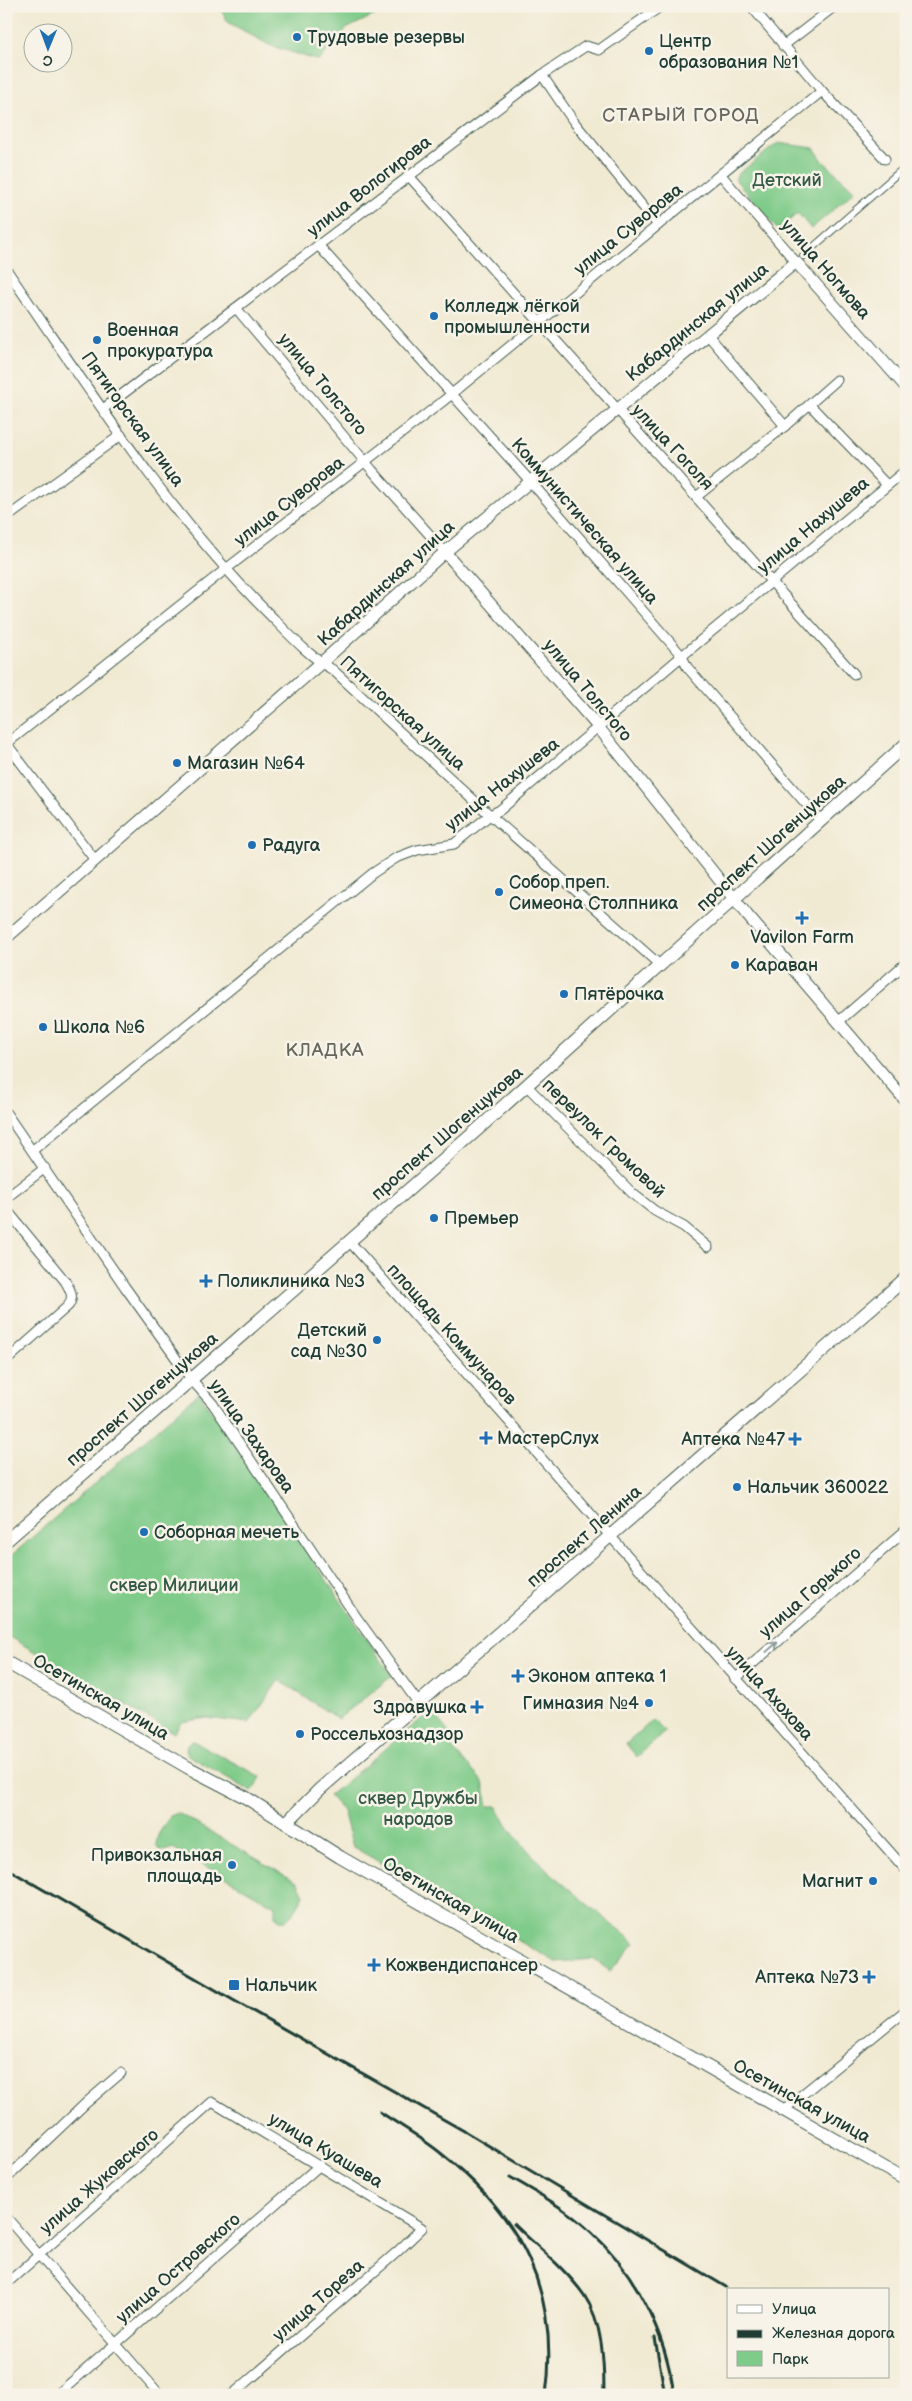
<svg xmlns="http://www.w3.org/2000/svg" width="912" height="2401" font-family="'Balsamiq Sans',sans-serif">
	<rect width="100%" height="100%" fill="#f7f3e8"/>
	<filter id="ink" filterUnits="userSpaceOnUse"><feTurbulence type="fractalNoise" baseFrequency=".02" numOctaves="2"/><feDisplacementMap in="SourceGraphic" scale="10" xChannelSelector="R" yChannelSelector="G"/><feConvolveMatrix kernelMatrix="1 2 1 2 8 2 1 2 1" color-interpolation-filters="sRGB"/></filter>
	<filter id="wash" filterUnits="userSpaceOnUse"><feTurbulence type="fractalNoise" baseFrequency=".0096" numOctaves="4" result="noise"/><feDisplacementMap in="SourceGraphic" scale="20" xChannelSelector="R" yChannelSelector="G"/><feGaussianBlur stdDeviation="1.12" result="paint"/><feColorMatrix in="noise" values="0 0 0 0 0 0 0 0 0 0 0 0 0 0 0 0 0 1.4 0 .05"/><feComposite in="paint" operator="in"/></filter>
	<g filter="url(#wash)">
		<rect width="100%" height="100%" fill="#f1ead3"/>
		<g fill="#7fcb89" stroke="#4f845e">
			<path d="M219,6H393L346,29L319,61L269,45L228,22Z"/>
			<path d="M778,143L814,148L823,161L855,191L811,229L798,213L778,230L735,179L739,173Z"/>
			<path d="M199,1393L392,1676L338,1719L279,1680L249,1723L207,1718L181,1722L174,1733L6,1635V1560Z"/>
			<path d="M431,1711L450,1734L444,1740L483,1782L488,1806H497C519,1856 593,1907 635,1943L610,1971L593,1959L556,1962L353,1847L343,1811L329,1796Z"/>
			<path d="M653,1720L665,1732L637,1757L626,1744Z"/>
			<path d="M193,1741L261,1777L252,1792L188,1755L186,1751L187,1745Z"/>
			<path d="M178,1813L298,1883L304,1895L293,1914L286,1920H280L275,1916V1906L173,1848L165,1851L158,1849L156,1844L158,1835L170,1816Z"/>
		</g>
	</g>
	<g filter="url(#ink)">
		<g fill="none" stroke-linecap="round" stroke-linejoin="round">
			<g stroke="#3e574c" stroke-width="8">
				<path id="pedestrian" d="M803,256L906,166"/>
			</g>
			<g stroke="#3e574c" stroke-width="11">
				<g id="minor">
					<path d="M751,6L822,91L885,159"/>
					<path d="M783,46L835,6"/>
					<path d="M542,75L574,122L658,225"/>
					<path d="M408,175L854,674"/>
					<path d="M721,175L796,262"/>
					<path d="M318,245L530,481L682,656L687,667L821,821"/>
					<path d="M6,269C86,385 166,511 265,610C287,632 307,655 333,670L490,815L661,966"/>
					<path d="M236,308L372,470L445,552"/>
					<path d="M708,335L785,426"/>
					<path d="M810,405L887,485"/>
					<path d="M103,409L542,75L586,46L599,50L661,6"/>
					<path d="M696,497L785,426L837,380"/>
					<path d="M6,518L121,435"/>
					<path d="M6,743L95,860"/>
					<path d="M6,744L217,576L442,402L822,91"/>
					<path d="M838,1022L906,963"/>
					<path d="M527,1086L632,1193L655,1211L684,1227L708,1247"/>
					<path d="M6,1113L125,1287L191,1379L213,1404L357,1618L419,1704"/>
					<path d="M33,1150L373,873L396,858L417,850L454,844L490,815L500,810L682,656L906,470"/>
					<path d="M6,1198L45,1168"/>
					<path d="M6,1209L65,1281C70,1289 75,1297 68,1306L6,1361"/>
					<path d="M350,1242L906,1870"/>
					<path d="M735,1679L906,1530"/>
					<path d="M782,2111L906,2010"/>
					<path d="M6,2179L86,2103L121,2073"/>
					<path d="M6,2217L160,2395"/>
					<path d="M6,2284L212,2102L422,2228L397,2252L232,2395"/>
					<path d="M57,2395L320,2165"/>
				</g>
			</g>
			<g stroke="#3e574c" stroke-width="13">
				<g id="tertiary">
					<path d="M445,552L599,728L747,915L906,1101"/>
					<path d="M6,938L321,663L445,552L796,262L906,387"/>
				</g>
			</g>
			<g stroke="#3e574c" stroke-width="14">
				<g id="secondary">
					<path d="M6,1541L477,1130L906,744"/>
					<path d="M6,1662L189,1768L245,1797L340,1857L906,2180"/>
					<path d="M286,1823L320,1789L906,1278"/>
				</g>
			</g>
			<use href="#pedestrian" stroke="#fff" stroke-width="6"/>
			<use href="#minor" stroke="#fff" stroke-width="9"/>
			<use href="#tertiary" stroke="#fff" stroke-width="11"/>
			<use href="#secondary" stroke="#fff" stroke-width="12"/>
			<g stroke="#1f3d34" stroke-width="3">
				<path d="M6,1868L233,2000L464,2131L726,2287"/>
				<path d="M380,2112C401,2126 424,2139 443,2155C522,2218 560,2293 546,2395"/>
				<path d="M510,2177C538,2193 566,2209 590,2231C636,2272 666,2334 674,2395"/>
				<path d="M514,2224C537,2247 565,2268 584,2295C603,2323 604,2362 604,2395"/>
				<path d="M655,2338L665,2395"/>
			</g>
		</g>
		<defs><path id="oneway-shaft" d="M-6 0H5M1.5-3L5.5 0L1.5 3" fill="none" stroke-width="1.6" stroke-linecap="round" stroke-linejoin="round" transform="scale(1.25)"/></defs>
		<use stroke="#8f9e9a" href="#oneway-shaft" transform="translate(772 1647) rotate(-41)"/>
	</g>
	<g fill="#1f6fb2" stroke="#f7f3e8" stroke-width="2">
		<circle cx="297" cy="37" r="5"/>
		<circle cx="649" cy="51" r="5"/>
		<circle cx="434" cy="316" r="5"/>
		<circle cx="97" cy="340" r="5"/>
		<circle cx="177" cy="763" r="5"/>
		<circle cx="252" cy="845" r="5"/>
		<circle cx="499" cy="892" r="5"/>
		<path d="M799.5 910.5h5v5h5v5h-5v5h-5v-5h-5v-5h5z"/>
		<circle cx="735" cy="965" r="5"/>
		<circle cx="564" cy="994" r="5"/>
		<circle cx="43" cy="1027" r="5"/>
		<circle cx="434" cy="1218" r="5"/>
		<path d="M203.5 1273.5h5v5h5v5h-5v5h-5v-5h-5v-5h5z"/>
		<circle cx="377" cy="1340" r="5"/>
		<path d="M483.5 1430.5h5v5h5v5h-5v5h-5v-5h-5v-5h5z"/>
		<path d="M792.5 1431.5h5v5h5v5h-5v5h-5v-5h-5v-5h5z"/>
		<circle cx="737" cy="1487" r="5"/>
		<circle cx="144" cy="1532" r="5"/>
		<path d="M515.5 1668.5h5v5h5v5h-5v5h-5v-5h-5v-5h5z"/>
		<circle cx="649" cy="1703" r="5"/>
		<path d="M474.5 1699.5h5v5h5v5h-5v5h-5v-5h-5v-5h5z"/>
		<circle cx="300" cy="1734" r="5"/>
		<circle cx="232" cy="1865" r="5"/>
		<circle cx="873" cy="1881" r="5"/>
		<path d="M371.5 1957.5h5v5h5v5h-5v5h-5v-5h-5v-5h5z"/>
		<path d="M866.5 1969.5h5v5h5v5h-5v5h-5v-5h-5v-5h5z"/>
		<rect x="228" y="1979" width="12" height="12" rx="2.5"/>
	</g>
	<g text-anchor="middle" stroke-width="5" stroke-linejoin="round" paint-order="stroke">
		<g font-size="18" fill="#1f3d34" stroke="#f7f3e8" text-anchor="start">
			<text x="307" y="43">Трудовые резервы</text>
			<text x="659" y="47">Центр<tspan x="659" dy="21">образования №1</tspan></text>
			<text x="444" y="312">Колледж лёгкой<tspan x="444" dy="21">промышленности</tspan></text>
			<text x="107" y="336">Военная<tspan x="107" dy="21">прокуратура</tspan></text>
			<text x="187" y="769">Магазин №64</text>
			<text x="262" y="851">Радуга</text>
			<text x="509" y="888">Собор преп.<tspan x="509" dy="21">Симеона Столпника</tspan></text>
			<text x="802" y="943" text-anchor="middle">Vavilon Farm</text>
			<text x="745" y="971">Караван</text>
			<text x="574" y="1000">Пятёрочка</text>
			<text x="53" y="1033">Школа №6</text>
			<text x="444" y="1224">Премьер</text>
			<text x="217" y="1287">Поликлиника №3</text>
			<text x="367" y="1336" text-anchor="end">Детский<tspan x="367" dy="21">сад №30</tspan></text>
			<text x="497" y="1444">МастерСлух</text>
			<text x="785" y="1445" text-anchor="end">Аптека №47</text>
			<text x="747" y="1493">Нальчик 360022</text>
			<text x="154" y="1538">Соборная мечеть</text>
			<text x="528" y="1682">Эконом аптека 1</text>
			<text x="639" y="1709" text-anchor="end">Гимназия №4</text>
			<text x="467" y="1713" text-anchor="end">Здравушка</text>
			<text x="310" y="1740">Россельхознадзор</text>
			<text x="222" y="1861" text-anchor="end">Привокзальная<tspan x="222" dy="21">площадь</tspan></text>
			<text x="863" y="1887" text-anchor="end">Магнит</text>
			<text x="385" y="1971">Кожвендиспансер</text>
			<text x="859" y="1983" text-anchor="end">Аптека №73</text>
			<text x="245" y="1991">Нальчик</text>
		</g>
		<g font-size="18" fill="#325945" stroke="#f7f3e8">
			<text x="787" y="186">Детский</text>
			<text x="174" y="1591">сквер Милиции</text>
			<text x="418" y="1804">сквер Дружбы<tspan x="418" dy="21">народов</tspan></text>
		</g>
		<g font-size="18" fill="#1f3d34" stroke="#f7f3e8">
			<text transform="translate(369 186) rotate(-38)" y="6">улица Вологирова</text>
			<text transform="translate(628 229) rotate(-39)" y="6">улица Суворова</text>
			<text transform="translate(826 269) rotate(49)" y="6">улица Ногмова</text>
			<text transform="translate(697 322) rotate(-39)" y="6">Кабардинская улица</text>
			<text transform="translate(323 384) rotate(50)" y="6">улица Толстого</text>
			<text transform="translate(133 419) rotate(54)" y="6">Пятигорская улица</text>
			<text transform="translate(673 447) rotate(47)" y="6">улица Гоголя</text>
			<text transform="translate(289 501) rotate(-38)" y="6">улица Суворова</text>
			<text transform="translate(585 521) rotate(49)" y="6">Коммунистическая улица</text>
			<text transform="translate(813 525) rotate(-40)" y="6">улица Нахушева</text>
			<text transform="translate(386 583) rotate(-42)" y="6">Кабардинская улица</text>
			<text transform="translate(588 690) rotate(50)" y="6">улица Толстого</text>
			<text transform="translate(403 713) rotate(42)" y="6">Пятигорская улица</text>
			<text transform="translate(502 784) rotate(-38)" y="6">улица Нахушева</text>
			<text transform="translate(771 843) rotate(-42)" y="6">проспект Шогенцукова</text>
			<text transform="translate(447 1133) rotate(-41)" y="6">проспект Шогенцукова</text>
			<text transform="translate(604 1138) rotate(44)" y="6">переулок Громовой</text>
			<text transform="translate(452 1334) rotate(48)" y="6">площадь Коммунаров</text>
			<text transform="translate(142 1399) rotate(-41)" y="6">проспект Шогенцукова</text>
			<text transform="translate(252 1436) rotate(55)" y="6">улица Захарова</text>
			<text transform="translate(584 1536) rotate(-41)" y="6">проспект Ленина</text>
			<text transform="translate(810 1592) rotate(-41)" y="6">улица Горького</text>
			<text transform="translate(770 1693) rotate(48)" y="6">улица Ахохова</text>
			<text transform="translate(101 1697) rotate(30)" y="6">Осетинская улица</text>
			<text transform="translate(451 1900) rotate(30)" y="6">Осетинская улица</text>
			<text transform="translate(802 2101) rotate(29)" y="6">Осетинская улица</text>
			<text transform="translate(326 2150) rotate(31)" y="6">улица Куашева</text>
			<text transform="translate(99 2181) rotate(-41)" y="6">улица Жуковского</text>
			<text transform="translate(178 2268) rotate(-41)" y="6">улица Островского</text>
			<text transform="translate(318 2300) rotate(-41)" y="6">улица Тореза</text>
		</g>
		<g font-size="19" letter-spacing="1" fill="#65665c" stroke="#f7f3e8">
			<text x="681" y="121">СТАРЫЙ ГОРОД</text>
			<text x="325" y="1056">КЛАДКА</text>
		</g>
	</g>
	<rect width="912" height="2401" fill="none" stroke="#f7f3e8" stroke-width="25"/>
	<rect x="727" y="2288" width="162" height="90" fill="#f7f3e8" stroke="#a1aaa0"/>
	<rect x="737" y="2305" width="25" height="8" fill="#ffffff" stroke="#a1aaa0"/>
	<text x="772" y="2314" font-size="15" fill="#1f3d34">Улица</text>
	<rect x="737" y="2330" width="25" height="8" fill="#1f3d34" stroke="#a1aaa0"/>
	<text x="772" y="2338" font-size="15" fill="#1f3d34">Железная дорога</text>
	<rect x="737" y="2351" width="25" height="15" fill="#7fcb89" stroke="#a1aaa0"/>
	<text x="772" y="2364" font-size="15" fill="#1f3d34">Парк</text>
	<g transform="translate(48 48) rotate(181)"><circle r="24" fill="#f7f3e8" stroke="#a1aaa0"/>
	<path d="M0-4L9 19L0 12L-9 19Z" fill="#1f6fb2"/>
	<text y="-8" font-size="14" font-weight="bold" text-anchor="middle" fill="#1f3d34">С</text>
	</g>
</svg>
